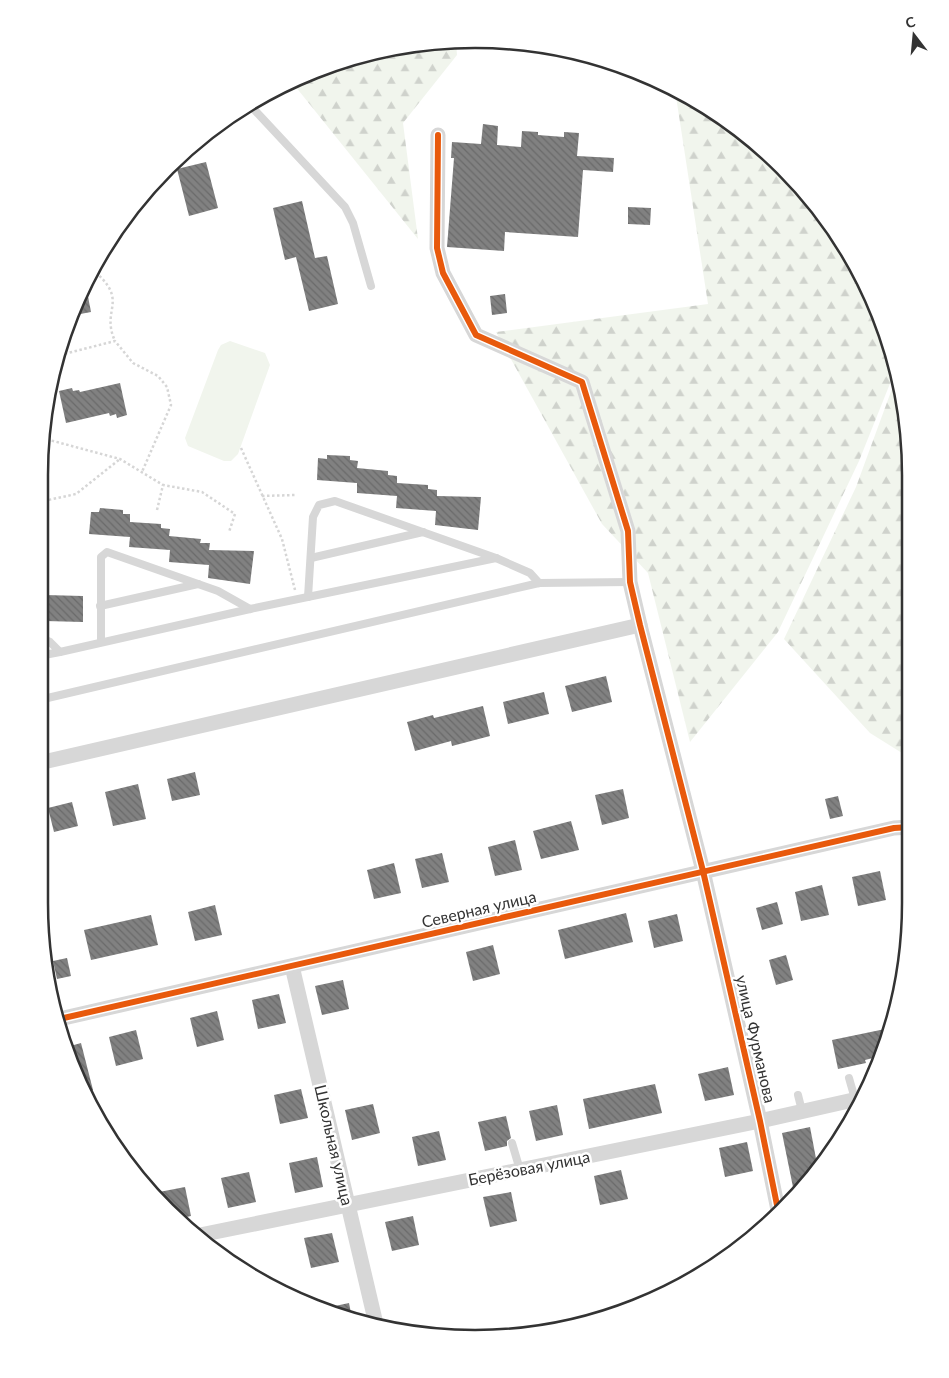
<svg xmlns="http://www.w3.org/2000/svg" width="949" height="1378" font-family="Lato,sans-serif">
	<defs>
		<pattern id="forest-firs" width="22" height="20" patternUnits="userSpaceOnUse" patternTransform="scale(1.25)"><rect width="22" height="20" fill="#f1f5ed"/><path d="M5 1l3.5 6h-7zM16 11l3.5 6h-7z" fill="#cfd2cc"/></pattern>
		<pattern id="building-back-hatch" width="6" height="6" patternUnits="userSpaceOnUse" patternTransform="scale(1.25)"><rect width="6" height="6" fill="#818181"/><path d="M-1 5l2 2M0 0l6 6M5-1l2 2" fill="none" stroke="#6a6a6a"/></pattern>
	</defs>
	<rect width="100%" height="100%" fill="#fff"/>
	<path fill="#f1f5ed" d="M230,341L265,353L270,365L238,454L231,461H224L188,446L185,438L218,350L221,345Z"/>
	<g fill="url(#forest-firs)">
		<path d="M456,41L457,55L403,123L418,239L291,81L308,72L390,47Z"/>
		<path d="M675,90L717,112L783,167L865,282L895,371L859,461L778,632L690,742L648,573L602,524L496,332L708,304Z"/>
		<path d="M897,375L902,390L910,475V758L870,733L784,639L856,487Z"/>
	</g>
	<g fill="url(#building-back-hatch)">
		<path d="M483,124L498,126L497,145L521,147L522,131L538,132V135L564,137V132L579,133L577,156L614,158L613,172L583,170L578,237L505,232L504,251L447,247L454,158H451L452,142L481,144Z"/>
		<path d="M206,162L218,208L189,216L177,169Z"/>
		<path d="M302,201L315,258L327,256L338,304L309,311L296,257L285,260L273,208Z"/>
		<path d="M628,207L651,208L650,225L628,224Z"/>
		<path d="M86,286L91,312L75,315Z"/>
		<path d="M505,294L507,313L492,315L490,296Z"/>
		<path d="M120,383L127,415L117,418L116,414L110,416L109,413L66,423L59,391L72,388L73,391L79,390L80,392Z"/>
		<path d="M327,455L350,456V460L358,461L357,468L388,471V475L397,476V483L428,485V489L437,490V496L481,497L478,530L435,525L436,511L396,508L397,496L357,493V483L317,480L318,458L327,459Z"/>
		<path d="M100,508L123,510V514H130V522L161,524V528L170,529L169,536L201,539L200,543H210L209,550L254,551L250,584L208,578L209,565L169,562L170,550L129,547L130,537L89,534L91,512H99Z"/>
		<path d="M45,595L83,596V622L45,621Z"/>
		<path d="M606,676L612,702L572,712L565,686Z"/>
		<path d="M544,692L549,714L508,724L503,702Z"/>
		<path d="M483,706L490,736L452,746L451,741L415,751L407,722L433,715L434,718Z"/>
		<path d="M195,772L200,795L172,801L167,779Z"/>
		<path d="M138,784L146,819L113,826L105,792Z"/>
		<path d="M623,789L629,818L602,825L595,795Z"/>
		<path d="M838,796L843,816L830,819L825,799Z"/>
		<path d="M72,802L78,826L54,832L48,808Z"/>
		<path d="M571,821L579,850L541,859L533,831Z"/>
		<path d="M515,840L522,870L495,876L488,847Z"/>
		<path d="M442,853L449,882L422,888L415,859Z"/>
		<path d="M394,863L401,893L374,899L367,870Z"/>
		<path d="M880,871L886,900L858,906L852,877Z"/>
		<path d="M822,885L829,915L801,921L795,892Z"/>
		<path d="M777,902L783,924L762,930L756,908Z"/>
		<path d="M215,905L222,935L195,941L188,912Z"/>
		<path d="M626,913L633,942L565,959L558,930Z"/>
		<path d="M677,914L683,941L654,948L648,921Z"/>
		<path d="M151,915L158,945L91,960L84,930Z"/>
		<path d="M493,945L500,974L473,981L466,952Z"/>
		<path d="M786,955L793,980L776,985L769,960Z"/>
		<path d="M67,958L71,976L57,979L53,961Z"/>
		<path d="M343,980L349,1009L322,1015L315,986Z"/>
		<path d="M279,994L286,1023L258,1029L252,1000Z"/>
		<path d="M217,1011L224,1040L197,1047L190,1018Z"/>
		<path d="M890,1028L881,1056L865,1060L866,1063L838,1069L832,1040Z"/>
		<path d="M136,1030L143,1059L116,1066L109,1037Z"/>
		<path d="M81,1043L93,1090L88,1092L67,1047Z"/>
		<path d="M728,1067L734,1095L705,1101L698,1074Z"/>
		<path d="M655,1084L662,1113L589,1129L583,1099Z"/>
		<path d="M301,1089L308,1118L280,1124L274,1095Z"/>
		<path d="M373,1104L380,1133L352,1140L345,1110Z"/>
		<path d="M557,1105L563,1135L536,1141L529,1111Z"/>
		<path d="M506,1116L511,1138L507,1141V1146L485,1151L478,1122Z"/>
		<path d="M810,1127L818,1169L795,1197L782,1133Z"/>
		<path d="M439,1131L446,1160L418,1166L412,1137Z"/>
		<path d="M747,1142L753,1171L725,1177L719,1148Z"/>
		<path d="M317,1157L323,1187L295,1193L289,1163Z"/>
		<path d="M621,1170L628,1199L600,1205L594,1176Z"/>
		<path d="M249,1172L256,1202L228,1208L221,1178Z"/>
		<path d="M185,1187L191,1216L177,1219L154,1193Z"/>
		<path d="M511,1192L517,1221L490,1227L483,1197Z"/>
		<path d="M413,1216L419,1245L392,1251L385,1222Z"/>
		<path d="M332,1233L339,1262L311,1268L304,1238Z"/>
		<path d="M349,1303L352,1318L321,1309Z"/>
	</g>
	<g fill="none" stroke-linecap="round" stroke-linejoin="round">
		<g stroke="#d6d6d6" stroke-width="2.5" stroke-dasharray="2.5 2.5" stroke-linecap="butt">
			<path d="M92,269C131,302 100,308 115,341"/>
			<path d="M60,355L115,341L133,363L158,376L167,387L171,405L142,472"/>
			<path d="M42,438L120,459L163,485"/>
			<path d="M241,448L282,539L295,590"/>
			<path d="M262,496L295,495"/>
			<path d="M39,502L76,494L120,459"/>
			<path d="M157,510L163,485L202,492L235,514L229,532"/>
		</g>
		<g stroke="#d7d7d7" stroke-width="8">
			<path d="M249,104L345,207L353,223L371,286"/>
			<path d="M311,558L423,532"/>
			<path d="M308,597L313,517L319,505L335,501L496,558L530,573L539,583"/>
			<path d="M100,606L198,584"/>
			<path d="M39,637L50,642L60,652L39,656"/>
			<path d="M101,642V557L107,552L218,591L250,609"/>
			<path d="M60,652L250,609L496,558"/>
			<path d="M39,700L539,583L630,582"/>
			<path d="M849,1078L855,1099"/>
			<path d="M798,1095L802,1111"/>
			<path d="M512,1143L520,1170"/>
		</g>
		<g stroke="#d7d7d7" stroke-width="15">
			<path d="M438,135L437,248L443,273L476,335L582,382L628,531L630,582L640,625L703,871L760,1121L779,1215"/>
			<path d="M39,763L640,625"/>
			<path d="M292,966L376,1324"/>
			<path d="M55,1020L894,828L910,827"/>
			<path d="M195,1236L760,1121L862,1098"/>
		</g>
		<g stroke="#fff" stroke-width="9">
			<g id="cycleway">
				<path d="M438,135L437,248L443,273L476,335L582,382L628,531L630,582L640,625L703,871L760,1121L779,1215"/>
				<path d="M55,1020L894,828L910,827"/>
			</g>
		</g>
		<use href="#cycleway" stroke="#e8590c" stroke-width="6"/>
	</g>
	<g text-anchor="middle" stroke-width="5" stroke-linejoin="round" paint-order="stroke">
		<g font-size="16" fill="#333" stroke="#fff">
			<text transform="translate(479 909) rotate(-13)" y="6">Северная улица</text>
			<text transform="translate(756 1039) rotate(77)" y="6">улица Фурманова</text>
			<text transform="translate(334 1145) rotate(77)" y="6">Школьная улица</text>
			<text transform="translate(529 1168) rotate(-11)" y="6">Берёзовая улица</text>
		</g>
	</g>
	<path d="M0 0H949V1378H0ZM475 48H475A427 427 0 0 1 902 475V903A427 427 0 0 1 475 1330H475A427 427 0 0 1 48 903V475A427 427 0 0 1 475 48Z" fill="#fff" fill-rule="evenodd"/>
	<path fill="none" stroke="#333" stroke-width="2.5" d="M475 48H475A427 427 0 0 1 902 475V903A427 427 0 0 1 475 1330H475A427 427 0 0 1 48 903V475A427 427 0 0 1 475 48Z"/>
	<g transform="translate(914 35) rotate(344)" stroke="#ffffff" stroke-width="4" paint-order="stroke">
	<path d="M0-4L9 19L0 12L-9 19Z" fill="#333333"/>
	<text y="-8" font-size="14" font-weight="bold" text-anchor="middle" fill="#333333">С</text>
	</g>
</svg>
